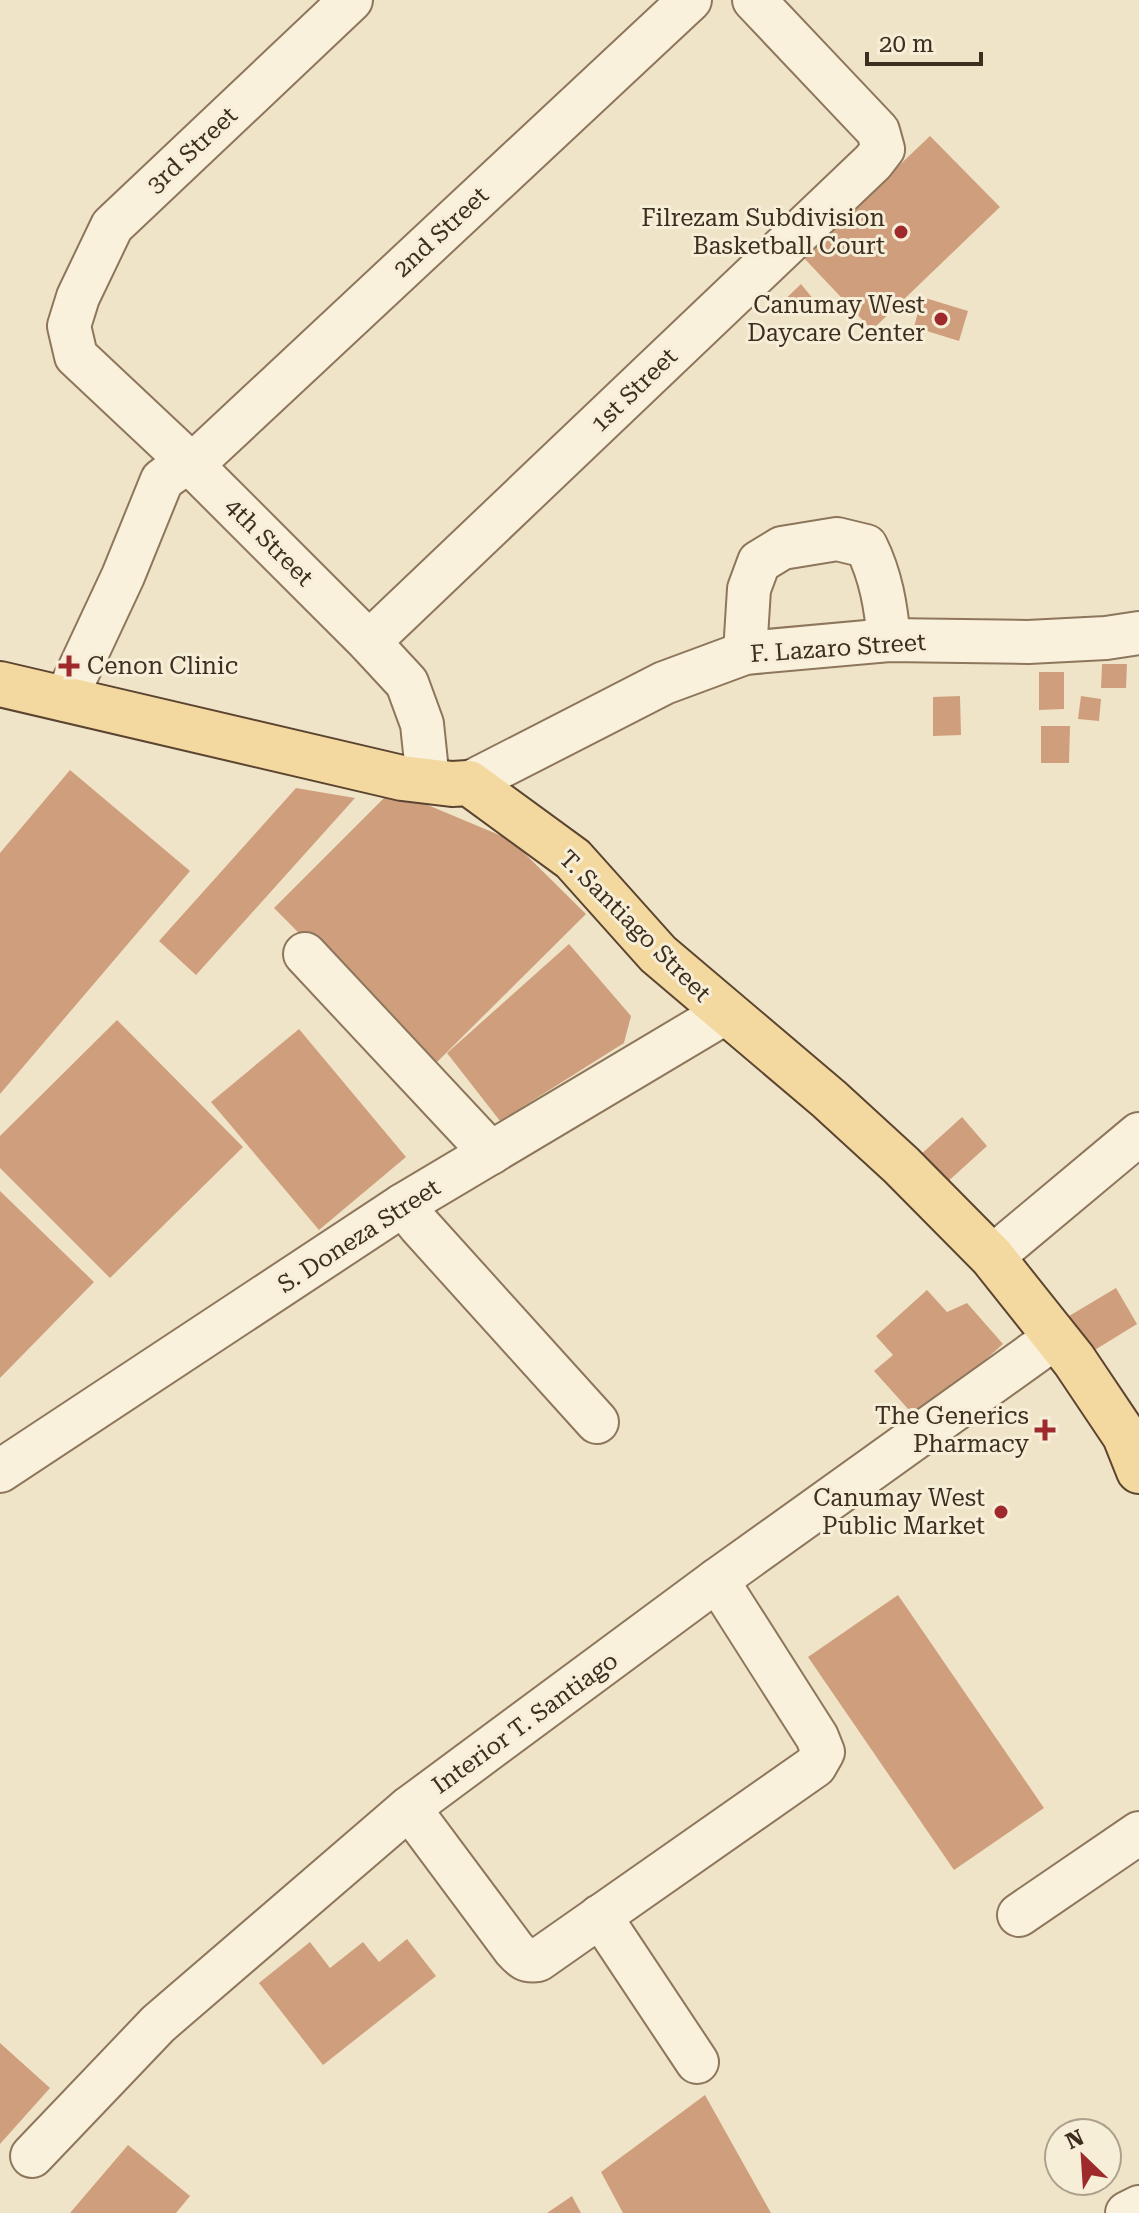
<svg xmlns="http://www.w3.org/2000/svg" width="1139" height="2213" font-family="'Roboto Serif',serif">
	<rect width="100%" height="100%" fill="#f0e4c8"/>
	<g fill="#cf9f7d">
		<path d="M930,136L1000,207L872,330L803,257Z"/>
		<path d="M801,284L823,311L776,308Z"/>
		<path d="M922,297L968,311L959,341L914,327Z"/>
		<path d="M1102,664H1127L1126,688H1101Z"/>
		<path d="M1039,672H1064V709L1039,710Z"/>
		<path d="M960,696L961,735L933,736V697Z"/>
		<path d="M1081,696L1101,699L1099,721L1078,719Z"/>
		<path d="M1041,726H1070L1069,763H1041Z"/>
		<path d="M70,770L190,871L0,1094V853Z"/>
		<path d="M296,788L355,798L196,975L159,941Z"/>
		<path d="M392,790L511,840L586,914L432,1067L274,908Z"/>
		<path d="M569,944L631,1016L624,1043L500,1121L447,1053Z"/>
		<path d="M117,1020L243,1147L110,1278L0,1168V1136Z"/>
		<path d="M299,1029L406,1157L319,1230L211,1102Z"/>
		<path d="M962,1117L987,1146L933,1195L907,1167Z"/>
		<path d="M0,1191L94,1282L0,1378Z"/>
		<path d="M1116,1288L1137,1324L1085,1356L1064,1319Z"/>
		<path d="M927,1290L947,1312L967,1303L1003,1344L918,1420L874,1371L893,1355L876,1336Z"/>
		<path d="M898,1595L1044,1808L954,1870L808,1657Z"/>
		<path d="M407,1939L436,1976L323,2065L259,1983L310,1942L330,1968L363,1942L379,1962Z"/>
		<path d="M0,2043L50,2088L0,2144Z"/>
		<path d="M705,2095L771,2213H623L601,2172Z"/>
		<path d="M128,2145L190,2196L176,2213H70Z"/>
		<path d="M572,2196L581,2213H547Z"/>
	</g>
	<g fill="none" stroke-linecap="round" stroke-linejoin="round">
		<g stroke="#8d765c" stroke-width="46">
			<g id="minor">
				<path d="M351,0L112,226L78,297L69,326L76,356L192,465L369,642L407,683L422,724L428,781"/>
				<path d="M369,642L873,162L883,149L878,131L754,0"/>
				<path d="M745,653L749,589L759,562L782,548L837,539L866,546C881,576 886,607 889,640"/>
				<path d="M65,700L123,576L162,480L176,470L192,465L690,0"/>
				<path d="M469,783L664,683L745,653L889,640L1028,642L1106,638L1139,633"/>
				<path d="M305,954L491,1153"/>
				<path d="M403,1205L419,1225L597,1422"/>
				<path d="M992,1257L1139,1134"/>
				<path d="M0,1471L403,1205L725,1013"/>
				<path d="M409,1808L514,1949C522,1958 526,1962 538,1960L815,1766L823,1752L817,1737L717,1580"/>
				<path d="M1019,1915L1139,1833"/>
				<path d="M600,1916L697,2062"/>
				<path d="M32,2156L158,2024L409,1808L717,1580L1056,1337"/>
				<path d="M1127,2213L1139,2207"/>
			</g>
		</g>
		<g stroke="#5b4430" stroke-width="48">
			<path id="major" d="M0,684L402,778L452,784L469,783L573,859L658,954L829,1099L901,1165L992,1257L1074,1360L1125,1436L1139,1471"/>
		</g>
		<use href="#minor" stroke="#faf1dc" stroke-width="42"/>
		<use href="#major" stroke="#f3d9a0" stroke-width="44"/>
	</g>
	<g fill="#9e2a2b" stroke="#f7eed8" stroke-width="3">
		<circle cx="901" cy="232" r="8"/>
		<circle cx="941" cy="319" r="8"/>
		<path d="M65 654h8v8h8v8h-8v8h-8v-8h-8v-8h8z"/>
		<path d="M1041 1418h8v8h8v8h-8v8h-8v-8h-8v-8h8z"/>
		<circle cx="1001" cy="1512" r="8"/>
	</g>
	<g text-anchor="middle" stroke-width="6" stroke-linejoin="round" paint-order="stroke">
		<g font-size="24" fill="#3d2e20" stroke="#f7eed8">
			<text transform="translate(192 150) rotate(-43)" y="8">3rd Street</text>
			<text transform="translate(441 232) rotate(-43)" y="8">2nd Street</text>
			<text transform="translate(634 390) rotate(-44)" y="8">1st Street</text>
			<text transform="translate(269 542) rotate(45)" y="8">4th Street</text>
			<text transform="translate(838 648) rotate(-4)" y="8">F. Lazaro Street</text>
			<text transform="translate(635 926) rotate(45)" y="8">T. Santiago Street</text>
			<text transform="translate(359 1236) rotate(-33)" y="8">S. Doneza Street</text>
			<text transform="translate(525 1723) rotate(-36)" y="8">Interior T. Santiago</text>
		</g>
		<g font-size="24" fill="#3d2e20" stroke="#f7eed8" text-anchor="end">
			<text x="885" y="226">Filrezam Subdivision<tspan x="885" dy="28">Basketball Court</tspan></text>
			<text x="925" y="313">Canumay West<tspan x="925" dy="28">Daycare Center</tspan></text>
			<text x="87" y="674" text-anchor="start">Cenon Clinic</text>
			<text x="1029" y="1424">The Generics<tspan x="1029" dy="28">Pharmacy</tspan></text>
			<text x="985" y="1506">Canumay West<tspan x="985" dy="28">Public Market</tspan></text>
		</g>
	</g>
	<g transform="translate(1083 2157) rotate(335)"><circle r="38" fill="#f7eed8" stroke="#ada18e" stroke-width="2"/>
	<path d="M0-6L14 30L0 20L-14 30Z" fill="#9e2a2b"/>
	<text y="-12" font-size="22" font-weight="bold" text-anchor="middle" fill="#3d2e20">N</text>
	</g>
	<path d="M867 52v12h114v-12" fill="none" stroke="#3d2e20" stroke-width="4"/>
	<text x="879" y="52" font-size="24" fill="#3d2e20" stroke="#f7eed8" stroke-width="6" paint-order="stroke">20 m</text>
</svg>
